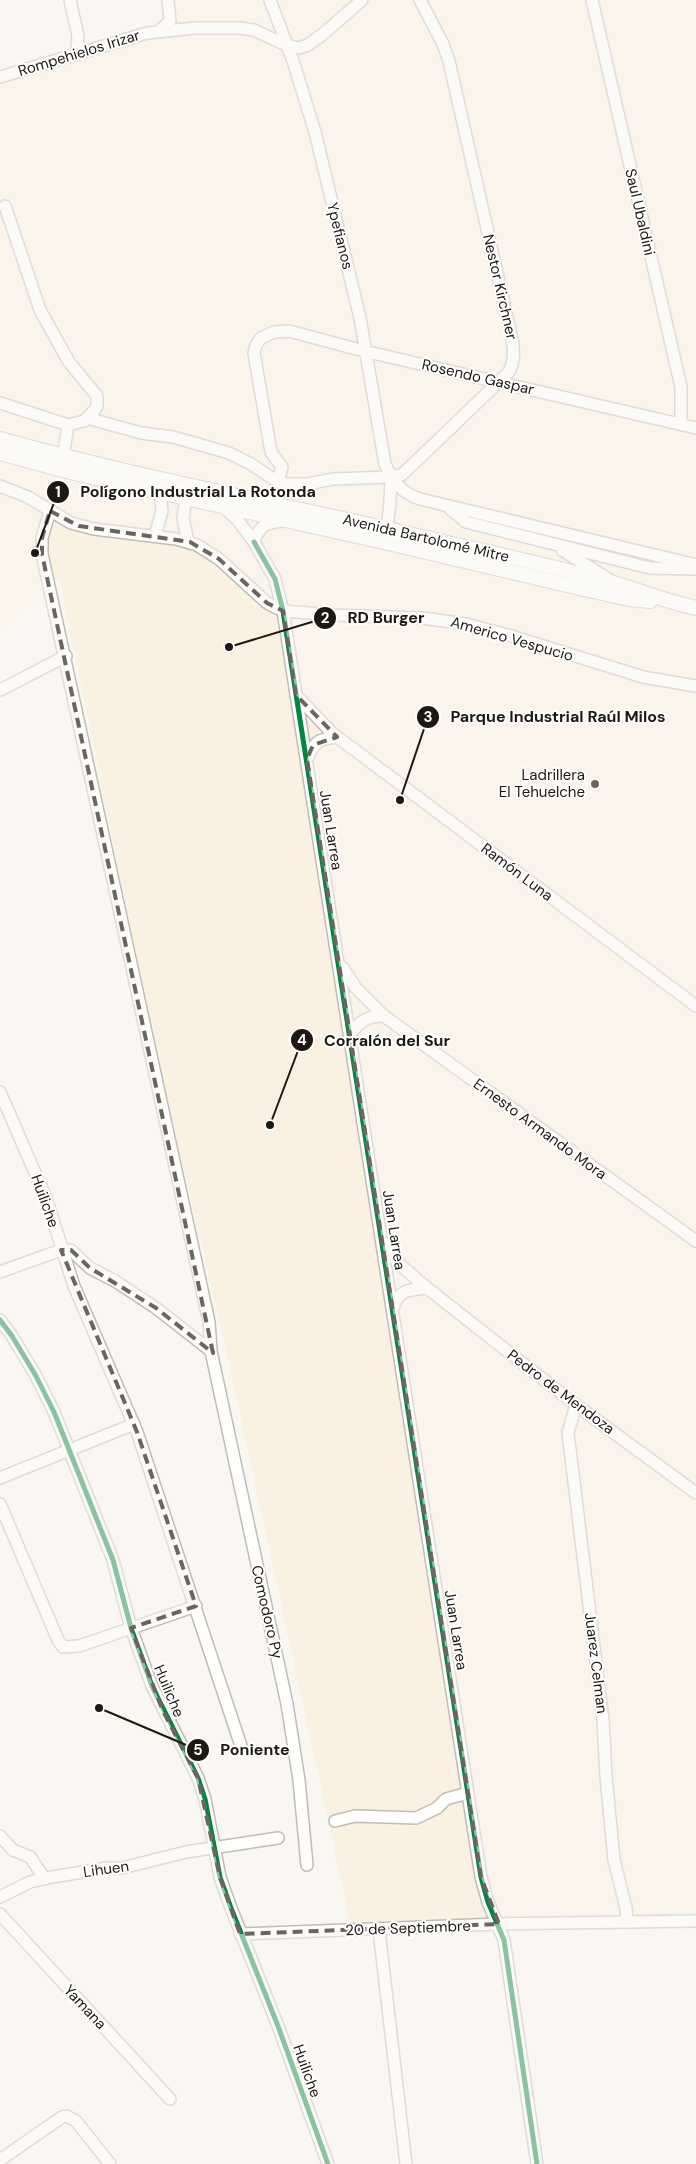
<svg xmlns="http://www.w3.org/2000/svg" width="696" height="2164" font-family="'DM Sans',sans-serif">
	<rect width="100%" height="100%" fill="#faf6f2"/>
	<path fill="#fbf1e2" d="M168,0H696V1921L352,1931L229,1364L150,1023L59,577L0,629V77L166,26Z"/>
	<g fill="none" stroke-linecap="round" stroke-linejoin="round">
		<g stroke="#c0bcb6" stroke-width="14">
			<g id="minor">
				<path d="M70,0L78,36L77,54"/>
				<path d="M270,0L293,61L315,132L360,318L385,464C393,481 401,493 420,499L696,565"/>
				<path d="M592,0L681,387V424"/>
				<path d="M158,32L170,21L168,0"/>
				<path d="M0,77L147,33L195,28H239L254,30L286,45L299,48L308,45L323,34L362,0"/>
				<path d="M0,403L68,425L84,421L94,411L97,406V396L69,362L40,310L5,206"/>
				<path d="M87,418L141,433L173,437L229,453L251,464L278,482L287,484H307L333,479L391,477L401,475L407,470L508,373C515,362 514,352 512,339L449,61L443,44L420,0"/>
				<path d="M63,457L68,425"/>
				<path d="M278,482L282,467L271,452L254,353L256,345L261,338L274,332L289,331L364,351L696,428"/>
				<path d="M0,486L28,497L71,523L94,529L176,539L197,545L219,559L267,603L283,611L334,615L422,618L466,624L508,635L643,677L696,686"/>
				<path d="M186,498L183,518L188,542"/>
				<path d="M222,506L237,519L254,542C259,526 266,523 281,521"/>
				<path d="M447,506L466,522L650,568L696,569"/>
				<path d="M50,511L42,538V554L209,1322L211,1351"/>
				<path d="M387,529L390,502L391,477"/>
				<path d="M155,536L162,511L160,492"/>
				<path d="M254,542L275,579L283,611L481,1877L488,1902L504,1940L537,2164"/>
				<path d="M562,550L610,580"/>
				<path d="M0,690L66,656"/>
				<path d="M296,695L332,733L696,1006"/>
				<path d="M307,759C315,741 318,739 337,737"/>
				<path d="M343,968L356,988L384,1016L696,1241"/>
				<path d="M350,1034C360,1021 367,1016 384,1016"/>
				<path d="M0,1092L46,1198L74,1286L137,1432L242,1749"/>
				<path d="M384,1243L398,1263L427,1288L576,1405L696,1493"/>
				<path d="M0,1272L61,1250H71L90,1268L115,1281L156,1308L211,1351L287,1704L299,1780L307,1865"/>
				<path d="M393,1308C399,1289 409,1290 427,1288"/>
				<path d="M0,1320L12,1336L36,1376L54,1412L113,1560L131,1628L152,1686L198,1778L205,1799L220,1877L231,1908L278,2026L328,2164"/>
				<path d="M576,1405L568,1433L603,1720L606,1776L614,1860L626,1908L627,1922"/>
				<path d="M0,1478L134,1424"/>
				<path d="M0,1504L58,1640L63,1647L79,1646L196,1606"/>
				<path d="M335,1821L355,1816L416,1818L437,1808L446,1799L468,1793"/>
				<path d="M0,1836L13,1850L30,1857L45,1879"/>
				<path d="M0,1897L30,1882L52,1877L107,1868H122L186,1852L278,1838"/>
				<path d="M0,1914L170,2099"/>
				<path d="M379,1930L406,2164"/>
				<path d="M240,1934L499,1924L696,1921"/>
				<path d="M0,2160L62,2117L67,2116L76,2121L110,2164"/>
			</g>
		</g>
		<g stroke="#c0bcb6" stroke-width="16">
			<g id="major">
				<path d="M0,439C139,478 282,504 422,537C486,552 550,565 613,583C641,591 668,602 696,608"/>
				<path d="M0,453L74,473L384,542L584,589L629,599L650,601"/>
			</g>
		</g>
		<use href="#minor" stroke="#fefefd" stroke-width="11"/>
		<use href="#major" stroke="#fefefd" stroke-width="14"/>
		<g stroke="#fff" stroke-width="8">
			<g id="cycleway">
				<path d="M254,542L275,579L283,611L481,1877L488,1902L504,1940L537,2164"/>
				<path d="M0,1320L12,1336L36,1376L54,1412L113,1560L131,1628L152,1686L198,1778L205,1799L220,1877L231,1908L278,2026L328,2164"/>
			</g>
		</g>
		<use href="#cycleway" stroke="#00873e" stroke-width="5"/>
	</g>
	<path d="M0 0H696V2164H0ZM50,511L79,526L190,542L219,559L267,603L283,611L296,695L337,737L313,745L307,759L481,1877L499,1924L240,1934L220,1877L198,1778L163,1711L131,1628L196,1606L137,1432L61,1250H71L90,1268L156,1308L213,1353L42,554V538Z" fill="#faf6f2" fill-opacity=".55" fill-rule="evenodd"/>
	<path fill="none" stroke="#6a665f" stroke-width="4" stroke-dasharray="10 6" stroke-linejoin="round" d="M50,511L79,526L190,542L219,559L267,603L283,611L296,695L337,737L313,745L307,759L481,1877L499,1924L240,1934L220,1877L198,1778L163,1711L131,1628L196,1606L137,1432L61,1250H71L90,1268L156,1308L213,1353L42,554V538Z"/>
	<circle fill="#6a665f" stroke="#fff" stroke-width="2" cx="595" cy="784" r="5"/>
	<g text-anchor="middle" stroke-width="4" stroke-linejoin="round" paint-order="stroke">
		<g font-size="15" fill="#1d1810" stroke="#fff">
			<text transform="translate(79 53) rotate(-17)" y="5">Rompehielos Irizar</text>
			<text transform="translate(640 212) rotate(77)" y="5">Saul Ubaldini</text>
			<text transform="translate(340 236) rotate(76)" y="5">Ypefianos</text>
			<text transform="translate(500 287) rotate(77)" y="5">Nestor Kirchner</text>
			<text transform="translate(478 377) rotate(13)" y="5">Rosendo Gaspar</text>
			<text transform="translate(426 538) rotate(13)" y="5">Avenida Bartolomé Mitre</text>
			<text transform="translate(512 639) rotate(16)" y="5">Americo Vespucio</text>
			<text transform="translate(331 830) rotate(81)" y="5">Juan Larrea</text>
			<text transform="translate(517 872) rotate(37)" y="5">Ramón Luna</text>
			<text transform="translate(540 1129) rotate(36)" y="5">Ernesto Armando Mora</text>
			<text transform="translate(45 1201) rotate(70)" y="5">Huiliche</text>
			<text transform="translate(394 1230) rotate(81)" y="5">Juan Larrea</text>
			<text transform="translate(561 1392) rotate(37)" y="5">Pedro de Mendoza</text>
			<text transform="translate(267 1612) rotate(77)" y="5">Comodoro Py</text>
			<text transform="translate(456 1630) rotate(81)" y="5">Juan Larrea</text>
			<text transform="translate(596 1663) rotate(83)" y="5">Juarez Celman</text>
			<text transform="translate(169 1691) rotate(67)" y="5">Huiliche</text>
			<text transform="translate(106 1869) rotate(-8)" y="5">Lihuen</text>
			<text transform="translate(408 1928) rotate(-2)" y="5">20 de Septiembre</text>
			<text transform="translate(85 2007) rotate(47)" y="5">Yamana</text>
			<text transform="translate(307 2071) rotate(70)" y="5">Huiliche</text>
		</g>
		<g font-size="15" fill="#1d1810" stroke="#fff" text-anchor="end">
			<text x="585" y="780">Ladrillera<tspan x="585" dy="17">El Tehuelche</tspan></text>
		</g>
	</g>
	<path fill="none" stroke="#1d1810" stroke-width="2" d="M35 553L58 492M229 647L325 618M400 800L428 717M270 1125L302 1040M99 1708L198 1750"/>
	<g fill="#1d1810" stroke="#fff" stroke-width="2">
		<circle cx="35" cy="553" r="5"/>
		<circle cx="229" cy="647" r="5"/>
		<circle cx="400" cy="800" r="5"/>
		<circle cx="270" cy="1125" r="5"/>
		<circle cx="99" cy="1708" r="5"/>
		<circle cx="58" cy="492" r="12"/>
		<circle cx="325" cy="618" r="12"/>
		<circle cx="428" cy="717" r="12"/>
		<circle cx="302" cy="1040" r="12"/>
		<circle cx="198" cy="1750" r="12"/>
	</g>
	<g font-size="15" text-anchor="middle" font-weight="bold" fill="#fff">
		<text x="58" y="497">1</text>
		<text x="325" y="623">2</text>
		<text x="428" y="722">3</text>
		<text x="302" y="1045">4</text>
		<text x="198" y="1755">5</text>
	</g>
	<g font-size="16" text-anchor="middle" font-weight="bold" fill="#1d1810" stroke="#fff" stroke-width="4" stroke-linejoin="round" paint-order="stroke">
		<text x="198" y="497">Polígono Industrial La Rotonda</text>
		<text x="386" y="623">RD Burger</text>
		<text x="558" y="722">Parque Industrial Raúl Milos</text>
		<text x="387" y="1046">Corralón del Sur</text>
		<text x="255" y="1755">Poniente</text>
	</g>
</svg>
